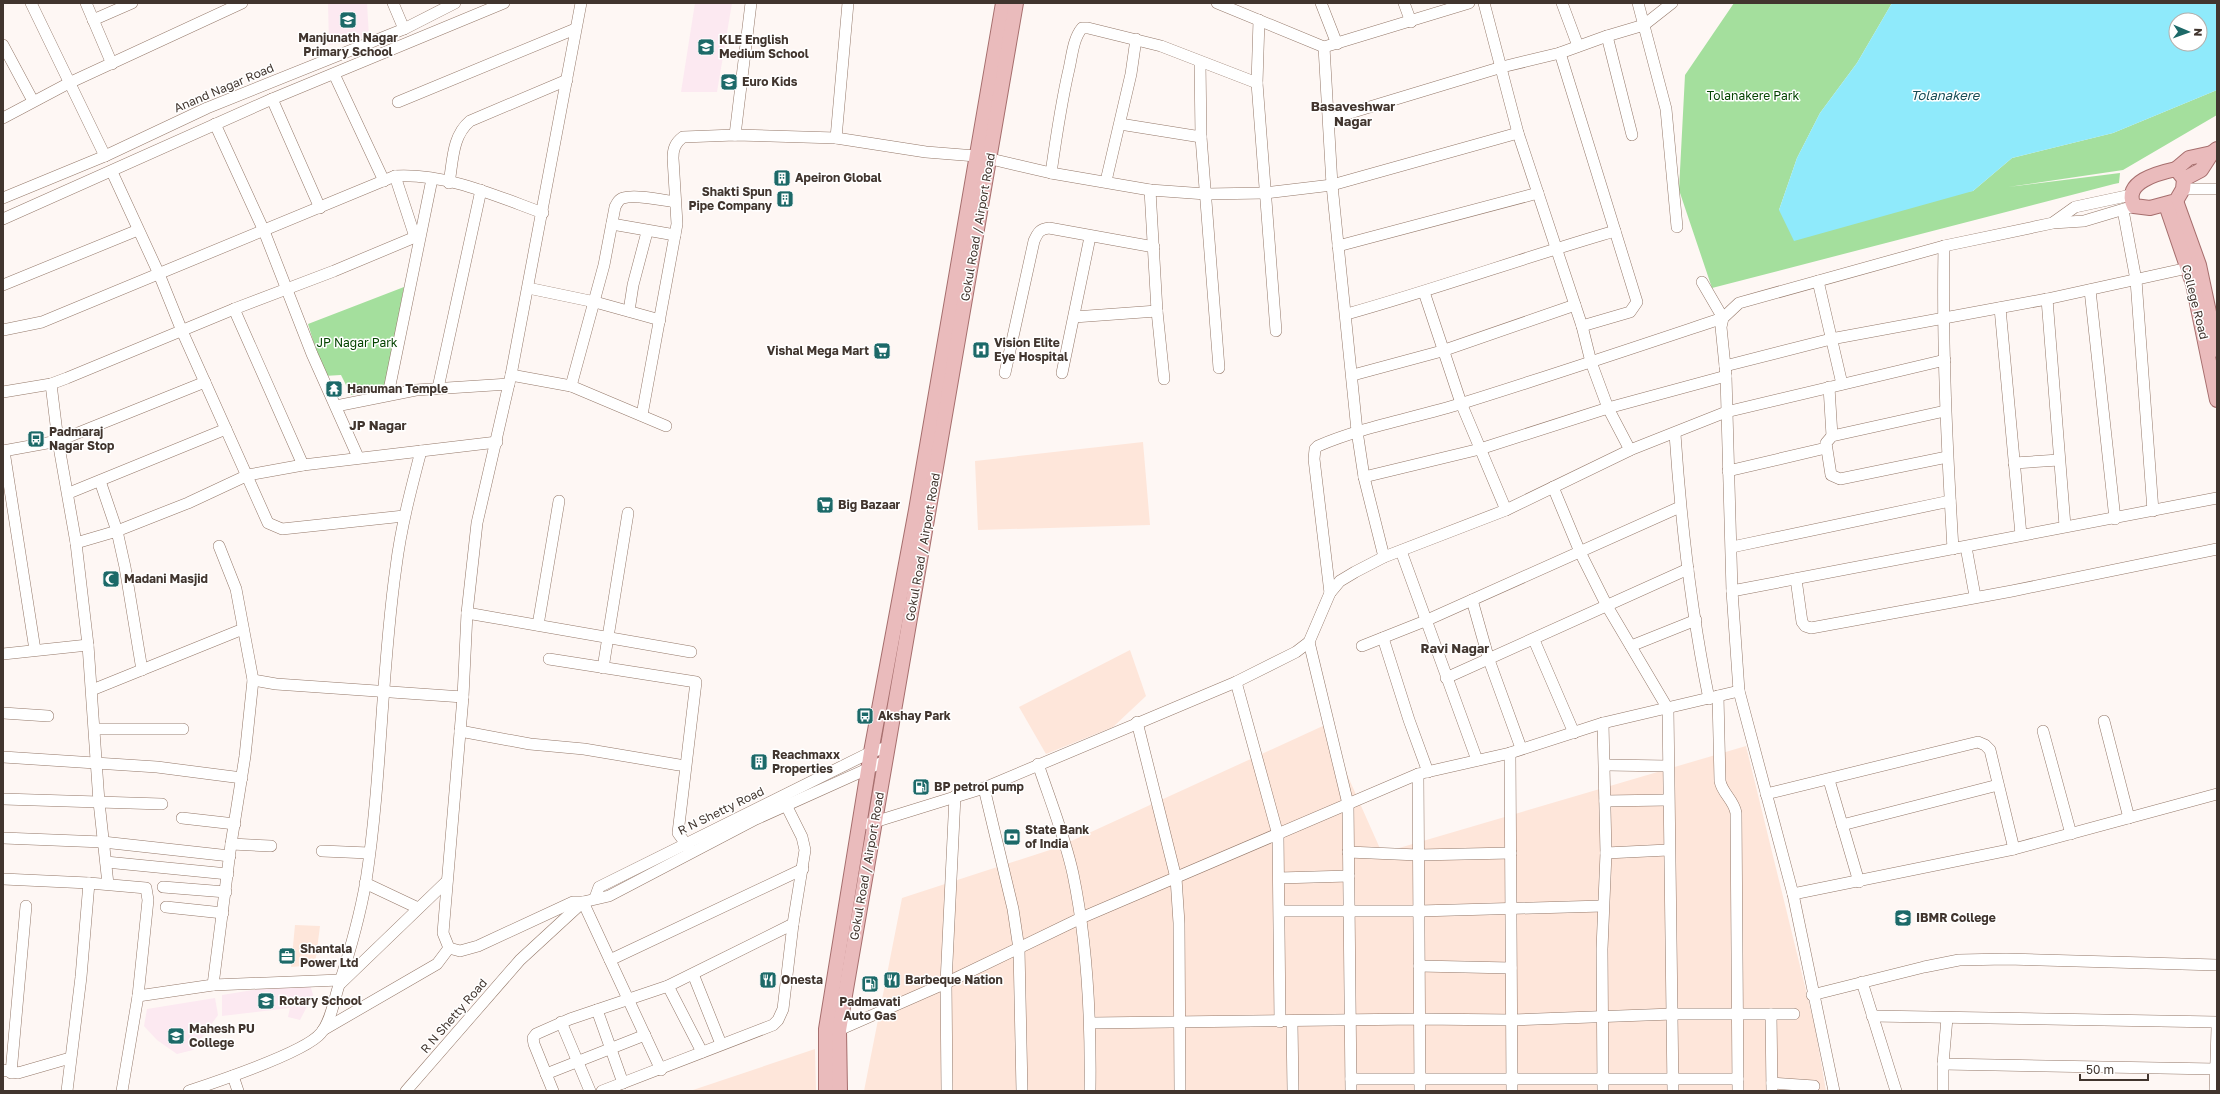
<svg xmlns="http://www.w3.org/2000/svg" width="2220" height="1094" font-family="'Golos Text',sans-serif">
	<rect width="100%" height="100%" fill="#fef7f4"/>
	<g fill="#fee6da">
		<path d="M1143,442L1150,525L978,530L975,461Z"/>
		<path d="M1130,650L1146,696L1113,727L1046,754L1019,707Z"/>
		<path d="M1325,725L1382,853L1746,746L1815,1027L1826,1091H864L902,898L1056,848Z"/>
		<path d="M295,925L320,926L315,965L291,967Z"/>
		<path d="M815,1049L816,1091H690Z"/>
	</g>
	<g fill="#fce9f1">
		<path d="M328,3H367L369,37L329,45Z"/>
		<path d="M695,3H732L717,92H681Z"/>
		<path d="M309,981L313,995L300,1020L288,1017L290,1008L222,1016V995Z"/>
		<path d="M215,998L218,1015L193,1050L177,1054L157,1040L144,1026L147,1009Z"/>
	</g>
	<g fill="#a4df9d">
		<path d="M1734,3H1892L1857,63L1820,113L1797,158L1779,210L1973,191L2012,158L2113,133L2217,90V115L2123,170L2008,187L2120,173L2119,183L2114,184L1712,288L1679,190L1685,75Z"/>
		<path d="M404,287L385,388L351,395L341,375L324,376L308,324Z"/>
	</g>
	<path fill="#8feafb" fill-rule="evenodd" d="M1892,3H2217V90L2113,133L2012,158L1973,191L1794,241L1779,210L1797,158L1820,113L1857,63ZM2176,20H2200V44H2176Z"/>
	<g fill="none" stroke-linecap="round" stroke-linejoin="round">
		<g stroke="#947869" stroke-width="12">
			<g id="minor">
				<path d="M31,3L105,156"/>
				<path d="M86,3L112,64"/>
				<path d="M393,3L404,29"/>
				<path d="M581,3L511,375L477,523L467,613L463,697L443,933L449,948L460,951L478,946L573,902H583L661,1070"/>
				<path d="M1217,3L1324,47L1469,3"/>
				<path d="M1321,3L1337,44"/>
				<path d="M1404,3L1411,22"/>
				<path d="M1484,3L1518,133L1582,326L1591,362L1608,408L1630,450"/>
				<path d="M1562,3L1578,46"/>
				<path d="M1638,3L1666,109L1677,227"/>
				<path d="M93,20L132,3"/>
				<path d="M1259,20L1257,83L1276,331"/>
				<path d="M1607,36L1632,135"/>
				<path d="M3,45L33,101"/>
				<path d="M1324,47L1332,185L1357,431L1364,477L1384,557"/>
				<path d="M1560,53L1637,302L1630,312L1582,326"/>
				<path d="M1200,62L1201,137L1219,368"/>
				<path d="M334,74L384,181"/>
				<path d="M272,99L320,208"/>
				<path d="M398,102L575,29"/>
				<path d="M3,118L69,83L242,3"/>
				<path d="M1330,119L1502,67L1560,53L1607,36L1644,25L1672,3"/>
				<path d="M215,124L264,231L312,354L358,457"/>
				<path d="M1120,124L1201,137"/>
				<path d="M735,135L751,3"/>
				<path d="M836,138L848,3"/>
				<path d="M991,159L1051,173L1150,190L1206,194L1265,193L1332,185L1518,133"/>
				<path d="M112,172L159,274L182,331L268,523L282,529L404,516"/>
				<path d="M1051,173C1056,138 1061,103 1069,69C1072,56 1073,39 1082,28H1088L1161,46L1257,83"/>
				<path d="M395,176L415,237"/>
				<path d="M1106,181L1131,74L1136,39"/>
				<path d="M449,183C453,161 452,136 470,121L567,80"/>
				<path d="M2183,189H2217"/>
				<path d="M1150,190L1157,311L1164,379"/>
				<path d="M3,198L105,156L207,108L404,29L455,3"/>
				<path d="M2123,210L2136,280L2153,511"/>
				<path d="M3,219L272,99L504,3"/>
				<path d="M2054,222L2075,207L2131,195"/>
				<path d="M612,224L675,235"/>
				<path d="M1338,246L1538,193"/>
				<path d="M1944,246C1942,348 1947,448 1953,549"/>
				<path d="M1818,281L1842,384"/>
				<path d="M3,285L138,230"/>
				<path d="M528,288L595,302L660,320"/>
				<path d="M2090,290L2115,519"/>
				<path d="M1424,292L1461,403L1506,510"/>
				<path d="M2047,299L2065,526"/>
				<path d="M2000,308L2021,535"/>
				<path d="M234,309L303,465"/>
				<path d="M629,311L633,285L647,232"/>
				<path d="M1347,314C1437,289 1525,257 1615,231"/>
				<path d="M1074,317L1157,311"/>
				<path d="M3,330L42,322L395,176C446,173 496,196 543,213"/>
				<path d="M1725,366L1831,339L2047,299L2188,268"/>
				<path d="M1005,373L1034,241C1038,232 1040,229 1049,228L1154,247"/>
				<path d="M1062,373L1090,237"/>
				<path d="M511,375L571,386L666,426"/>
				<path d="M1353,375L1442,351L1575,305"/>
				<path d="M51,384L58,441L76,543L88,645L99,802L108,884"/>
				<path d="M571,386L604,265L615,207C617,203 619,199 623,198C635,194 662,200 675,202"/>
				<path d="M1829,387L1832,436"/>
				<path d="M438,388L481,190"/>
				<path d="M3,392L51,384L67,378L234,309L334,271L420,235"/>
				<path d="M388,395L432,179"/>
				<path d="M336,406L416,390L509,384"/>
				<path d="M1945,411L1832,436L1826,443L1831,475L1840,479L1947,457"/>
				<path d="M642,415L675,235L677,224L673,158C673,149 675,143 683,137L735,135L836,138L926,152L976,156"/>
				<path d="M1675,434C1681,522 1691,611 1709,699"/>
				<path d="M3,451L58,441L205,382"/>
				<path d="M4,451L35,650"/>
				<path d="M2014,463L2059,460"/>
				<path d="M1728,471L1826,448"/>
				<path d="M1364,477L1480,449L1608,408L1726,376"/>
				<path d="M100,481L117,531L125,567L142,670"/>
				<path d="M1553,487L1580,552L1607,606L1668,709L1673,1091"/>
				<path d="M69,493L226,429"/>
				<path d="M76,543L117,531L188,503L248,475L303,465L497,442"/>
				<path d="M1732,547L1950,501"/>
				<path d="M1966,547L1975,596"/>
				<path d="M1401,551L1477,760"/>
				<path d="M1796,579L1802,622L1805,626L1811,628L2012,591L2217,549"/>
				<path d="M1732,591L2217,498"/>
				<path d="M1330,593L1314,459L1315,449L1318,446C1365,426 1415,418 1463,403C1550,376 1636,347 1723,318L1702,282"/>
				<path d="M1472,600L1489,660L1521,748"/>
				<path d="M467,613L691,652"/>
				<path d="M538,625L559,501"/>
				<path d="M1383,638L1409,720L1428,772"/>
				<path d="M1534,640L1574,733"/>
				<path d="M1309,642L1348,804L1351,1091"/>
				<path d="M1362,646L1425,621L1680,507"/>
				<path d="M1631,646L1696,620"/>
				<path d="M3,654L88,645"/>
				<path d="M549,659L696,682L678,833L689,848"/>
				<path d="M603,668L628,513"/>
				<path d="M1446,678L1688,569"/>
				<path d="M253,680L276,684L463,697"/>
				<path d="M1236,682L1278,835L1280,1022"/>
				<path d="M92,690L243,629"/>
				<path d="M1718,696L1720,781C1722,793 1734,800 1736,813L1738,1091"/>
				<path d="M3,713L48,716"/>
				<path d="M2104,721L2129,818"/>
				<path d="M1137,722L1176,878L1179,923L1180,1091"/>
				<path d="M1603,723L1606,853L1602,949L1603,1091"/>
				<path d="M95,729H183"/>
				<path d="M460,731L530,744L584,749L679,765"/>
				<path d="M2043,731L2071,834"/>
				<path d="M1510,753L1512,1091"/>
				<path d="M3,757L157,767L242,778"/>
				<path d="M1038,764C1050,800 1065,837 1073,874C1088,946 1091,1018 1090,1091"/>
				<path d="M1606,765L1668,766"/>
				<path d="M1418,774L1420,1091"/>
				<path d="M1829,780L1859,882"/>
				<path d="M984,788L1013,909L1019,949L1022,1091"/>
				<path d="M1766,794L1978,742L1985,745L1990,750L2014,849"/>
				<path d="M3,799L162,804"/>
				<path d="M1605,801L1668,800"/>
				<path d="M182,818L235,824"/>
				<path d="M868,824L984,788L1236,682L1296,652L1309,642L1330,593L1340,581L1355,572L1384,557L1506,510L1630,450L1726,412L1945,360"/>
				<path d="M1842,825L1998,785"/>
				<path d="M3,838L103,842L230,856"/>
				<path d="M231,844L271,846"/>
				<path d="M322,851L369,853"/>
				<path d="M1348,852L1418,855L1511,853"/>
				<path d="M1606,853L1668,850"/>
				<path d="M106,862L228,874"/>
				<path d="M1279,878L1349,876"/>
				<path d="M3,879L89,883L146,888L148,900L138,996L122,1091"/>
				<path d="M365,883L418,908"/>
				<path d="M163,887L226,892"/>
				<path d="M1793,894L2014,849L2217,794"/>
				<path d="M595,898L599,887L871,752L888,747"/>
				<path d="M166,907L223,913"/>
				<path d="M1280,911H1419L1603,906"/>
				<path d="M610,960L803,869"/>
				<path d="M1419,966L1511,968"/>
				<path d="M693,974L721,1044"/>
				<path d="M1862,982L1896,1091"/>
				<path d="M341,983L447,881"/>
				<path d="M213,985L340,980"/>
				<path d="M668,986L702,1052"/>
				<path d="M1812,995L1924,967L1959,960L2006,959L2217,965"/>
				<path d="M138,996L213,985L231,844L245,756L253,680L236,589L219,546"/>
				<path d="M597,1010L623,1083"/>
				<path d="M1771,1014L1772,1091"/>
				<path d="M1872,1016L2217,1022"/>
				<path d="M561,1022L590,1091"/>
				<path d="M1292,1022L1293,1091"/>
				<path d="M1091,1023L1419,1019L1513,1020L1673,1014H1794"/>
				<path d="M323,1030L437,964L449,948"/>
				<path d="M839,1030L946,983L1081,918L1418,774L1510,753L1603,723L1739,691"/>
				<path d="M1943,1064L2216,1069"/>
				<path d="M3,1070L18,1073L70,1058"/>
				<path d="M11,1073L26,906"/>
				<path d="M546,1074L645,1035"/>
				<path d="M233,1076L238,1091"/>
				<path d="M1351,1079H1738"/>
				<path d="M1772,1083L1814,1086"/>
				<path d="M67,1091L81,977L89,883"/>
				<path d="M189,1091C216,1082 306,1052 321,1033C331,1021 334,1000 339,985C350,951 360,915 366,881C382,777 381,671 396,567C401,527 411,489 421,451"/>
				<path d="M406,1091L520,960L583,902L609,896L756,819L885,761"/>
				<path d="M553,1091L534,1044L533,1038L536,1034L570,1019L668,986L793,924"/>
				<path d="M602,1091L773,1025L778,1020L783,1009L793,924L805,850L802,837L786,805"/>
				<path d="M947,1091L946,983L955,796"/>
				<path d="M1834,1091L1793,894L1739,691L1732,591L1726,376L1721,327L1723,318L1739,303L1944,246L2053,223L2084,221L2134,206"/>
				<path d="M1943,1091V1064L1947,1018"/>
				<path d="M2215,1091L2217,1028"/>
			</g>
		</g>
		<g stroke="#a66e6d" stroke-width="16">
			<g id="major">
				<path d="M2176,169L2184,179L2183,189L2176,201L2150,208L2134,206C2122,182 2158,173 2176,169Z"/>
				<path d="M2176,169L2189,158L2212,153"/>
				<path d="M2184,179L2201,170L2212,153L2217,149"/>
				<path d="M2176,201L2199,265L2217,350"/>
				<path d="M2166,205L2193,284L2217,400"/>
				<path d="M826,1091V1029L871,752L916,510L1003,3"/>
				<path d="M840,1091L839,1030L1016,3"/>
			</g>
		</g>
		<use href="#minor" stroke="#fff" stroke-width="11"/>
		<use href="#major" stroke="#eabbbc" stroke-width="14"/>
	</g>
	<defs>
		<g id="school-square" transform="scale(0.9)"><rect x="-9" y="-9" width="18" height="18" rx="4" fill="#1c6968" stroke="#fff"/><path d="M0-5L7-2L0 1L-7-2ZM-4 1L0 2.5L4 1V4Q0 6-4 4Z" fill="#fff"/></g>
		<g id="building-square" transform="scale(0.9)"><rect x="-9" y="-9" width="18" height="18" rx="4" fill="#1c6968" stroke="#fff"/><path d="M-4-6H4V6H1V3H-1V6H-4ZM-2.5-4.3h1.7v1.8h-1.7ZM.8-4.3h1.7v1.8H.8ZM-2.5-1h1.7V.8h-1.7ZM.8-1h1.7V.8H.8Z" fill="#fff"/></g>
		<g id="hospital-square" transform="scale(0.9)"><rect x="-9" y="-9" width="18" height="18" rx="4" fill="#1c6968" stroke="#fff"/><path d="M-5-5h3v3.5h4V-5h3V5h-3V1.5h-4V5h-3Z" fill="#fff"/></g>
		<g id="supermarket-square" transform="scale(0.9)"><rect x="-9" y="-9" width="18" height="18" rx="4" fill="#1c6968" stroke="#fff"/><path d="M-6-5.5h2.5l.6 2H6L4.5 2H-2.5L-4.4-4H-6ZM-1.5 3.2a1.3 1.3 0 1 0 .1 0ZM3 3.2a1.3 1.3 0 1 0 .1 0Z" fill="#fff"/></g>
		<g id="temple-square" transform="scale(0.9)"><rect x="-9" y="-9" width="18" height="18" rx="4" fill="#1c6968" stroke="#fff"/><path d="M0-6L5-2H3V0L6.5 2.5H4V6H1.5V3h-3V6H-4V2.5H-6.5L-3 0V-2H-5Z" fill="#fff"/></g>
		<g id="bus-square" transform="scale(0.9)"><rect x="-9" y="-9" width="18" height="18" rx="4" fill="#1c6968" stroke="#fff"/><path d="M-5-6H5V4H4V6H2V4H-2V6H-4V4H-5ZM-3.5-4V0h7V-4ZM-3.5 1.2v1.5H-2V1.2ZM2 1.2v1.5H3.5V1.2Z" fill="#fff"/></g>
		<g id="mosque-square" transform="scale(0.9)"><rect x="-9" y="-9" width="18" height="18" rx="4" fill="#1c6968" stroke="#fff"/><path d="M3.5-4.9A6 6 0 1 0 3.5 4.9A5 5 0 1 1 3.5-4.9Z" fill="#fff"/></g>
		<g id="fuel-square" transform="scale(0.9)"><rect x="-9" y="-9" width="18" height="18" rx="4" fill="#1c6968" stroke="#fff"/><path d="M-5.5-6h7V0h2V4h1.3V-2.5L3-4.5l.8-.8L6-3V5H2.5V1h-1V6h-7ZM-4.2-4.7v3.2H.2V-4.7Z" fill="#fff"/></g>
		<g id="bank-square" transform="scale(0.9)"><rect x="-9" y="-9" width="18" height="18" rx="4" fill="#1c6968" stroke="#fff"/><path d="M-6-4H6V4H-6ZM0-2.3a2.3 2.3 0 1 0 0 4.6a2.3 2.3 0 1 0 0-4.6Z" fill="#fff"/></g>
		<g id="university-square" transform="scale(0.9)"><rect x="-9" y="-9" width="18" height="18" rx="4" fill="#1c6968" stroke="#fff"/><path d="M0-5L7-2L0 1L-7-2ZM-4 1L0 2.5L4 1V4Q0 6-4 4Z" fill="#fff"/></g>
		<g id="office-square" transform="scale(0.9)"><rect x="-9" y="-9" width="18" height="18" rx="4" fill="#1c6968" stroke="#fff"/><path d="M-6-3h4V-5.5h4V-3h4V5H-6ZM-1-4.5V-3h2v-1.5ZM-6 0V1H6V0Z" fill="#fff"/></g>
		<g id="restaurant-square" transform="scale(0.9)"><rect x="-9" y="-9" width="18" height="18" rx="4" fill="#1c6968" stroke="#fff"/><path d="M-5-6h1v4h1v-4h1v4h1v-4h1v5L-1.5 .5V6h-2V.5L-5-1ZM5-6V6H3V1.5H1.5Q1.5-4 5-6Z" fill="#fff"/></g>
	</defs>
	<g fill-rule="evenodd">
		<use href="#school-square" x="348" y="20"/>
		<use href="#school-square" x="706" y="47"/>
		<use href="#school-square" x="729" y="82"/>
		<use href="#building-square" x="782" y="178"/>
		<use href="#building-square" x="785" y="199"/>
		<use href="#hospital-square" x="981" y="350"/>
		<use href="#supermarket-square" x="882" y="351"/>
		<use href="#temple-square" x="334" y="389"/>
		<use href="#bus-square" x="36" y="439"/>
		<use href="#supermarket-square" x="825" y="505"/>
		<use href="#mosque-square" x="111" y="579"/>
		<use href="#bus-square" x="865" y="716"/>
		<use href="#building-square" x="759" y="762"/>
		<use href="#fuel-square" x="921" y="787"/>
		<use href="#bank-square" x="1012" y="837"/>
		<use href="#university-square" x="1903" y="918"/>
		<use href="#office-square" x="287" y="956"/>
		<use href="#restaurant-square" x="768" y="980"/>
		<use href="#restaurant-square" x="892" y="980"/>
		<use href="#fuel-square" x="870" y="984"/>
		<use href="#school-square" x="266" y="1001"/>
		<use href="#university-square" x="176" y="1036"/>
	</g>
	<g text-anchor="middle" stroke-width="3" stroke-linejoin="round" paint-order="stroke">
		<g font-size="12" font-weight="bold" fill="#41352e" stroke="#fff" text-anchor="start">
			<text x="348" y="42" text-anchor="middle">Manjunath Nagar<tspan x="348" dy="14">Primary School</tspan></text>
			<text x="719" y="44">KLE English<tspan x="719" dy="14">Medium School</tspan></text>
			<text x="742" y="86">Euro Kids</text>
			<text x="795" y="182">Apeiron Global</text>
			<text x="772" y="196" text-anchor="end">Shakti Spun<tspan x="772" dy="14">Pipe Company</tspan></text>
			<text x="994" y="347">Vision Elite<tspan x="994" dy="14">Eye Hospital</tspan></text>
			<text x="869" y="355" text-anchor="end">Vishal Mega Mart</text>
			<text x="347" y="393">Hanuman Temple</text>
			<text x="49" y="436">Padmaraj<tspan x="49" dy="14">Nagar Stop</tspan></text>
			<text x="838" y="509">Big Bazaar</text>
			<text x="124" y="583">Madani Masjid</text>
			<text x="878" y="720">Akshay Park</text>
			<text x="772" y="759">Reachmaxx<tspan x="772" dy="14">Properties</tspan></text>
			<text x="934" y="791">BP petrol pump</text>
			<text x="1025" y="834">State Bank<tspan x="1025" dy="14">of India</tspan></text>
			<text x="1916" y="922">IBMR College</text>
			<text x="300" y="953">Shantala<tspan x="300" dy="14">Power Ltd</tspan></text>
			<text x="781" y="984">Onesta</text>
			<text x="905" y="984">Barbeque Nation</text>
			<text x="279" y="1005">Rotary School</text>
			<text x="870" y="1006" text-anchor="middle">Padmavati<tspan x="870" dy="14">Auto Gas</tspan></text>
			<text x="189" y="1033">Mahesh PU<tspan x="189" dy="14">College</tspan></text>
		</g>
		<g font-size="12" fill="#41352e" stroke="#fff">
			<text transform="translate(224 88) rotate(-23)" y="4">Anand Nagar Road</text>
			<text transform="translate(978 227) rotate(-80)" y="4">Gokul Road / Airport Road</text>
			<text transform="translate(2195 302) rotate(76)" y="4">College Road</text>
			<text transform="translate(923 547) rotate(-80)" y="4">Gokul Road / Airport Road</text>
			<text transform="translate(721 811) rotate(-26)" y="4">R N Shetty Road</text>
			<text transform="translate(867 866) rotate(-80)" y="4">Gokul Road / Airport Road</text>
			<text transform="translate(454 1016) rotate(-49)" y="4">R N Shetty Road</text>
		</g>
		<g font-size="12" fill="#044400" stroke="#fff">
			<text x="1753" y="100">Tolanakere Park</text>
			<text x="357" y="347">JP Nagar Park</text>
		</g>
		<g font-size="13" font-style="italic" fill="#174d56" stroke="#fff">
			<text x="1945" y="100">Tolanakere</text>
		</g>
		<g font-size="13" font-weight="bold" fill="#41352e" stroke="#fff">
			<text x="1353" y="111">Basaveshwar<tspan x="1353" dy="15">Nagar</tspan></text>
			<text x="378" y="430">JP Nagar</text>
			<text x="1455" y="653">Ravi Nagar</text>
		</g>
	</g>
	<rect width="2220" height="1094" fill="none" stroke="#41352e" stroke-width="8"/>
	<g transform="translate(2188 32) rotate(92)"><circle r="19" fill="#ffffff" stroke="#b3aeab"/>
	<path d="M0-3L7 15L0 10L-7 15Z" fill="#1c6968"/>
	<text y="-6" font-size="11" font-weight="bold" text-anchor="middle" fill="#41352e">N</text>
	</g>
	<path d="M2080 1074v6h68v-6" fill="none" stroke="#41352e" stroke-width="2"/>
	<text x="2086" y="1074" font-size="12" fill="#41352e" stroke="#ffffff" stroke-width="3" paint-order="stroke">50 m</text>
</svg>
